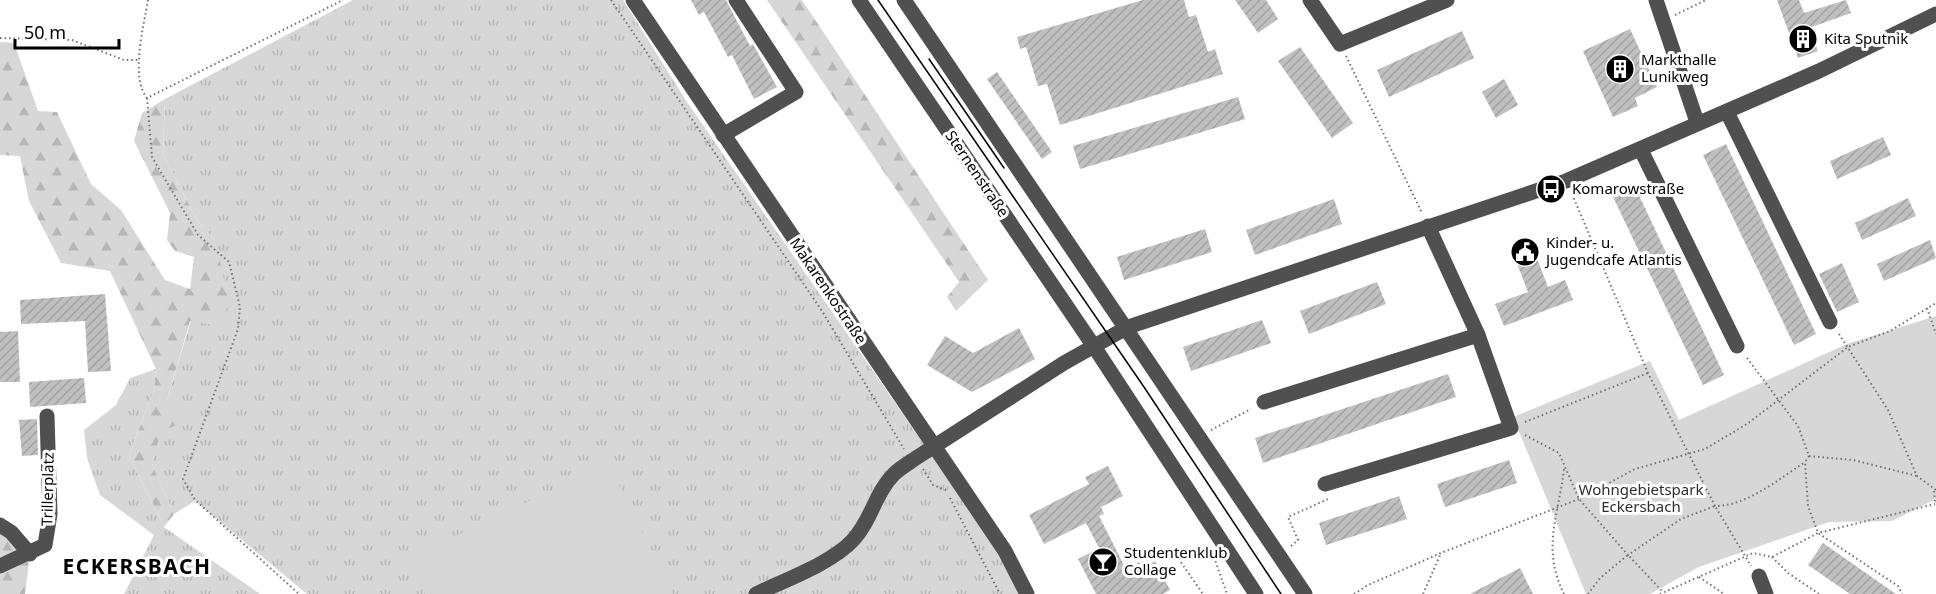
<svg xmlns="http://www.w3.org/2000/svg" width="1936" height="594" font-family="'Noto Sans',sans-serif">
	<defs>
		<pattern id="grass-tufts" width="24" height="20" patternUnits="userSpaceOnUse" patternTransform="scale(1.5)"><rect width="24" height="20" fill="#d7d7d7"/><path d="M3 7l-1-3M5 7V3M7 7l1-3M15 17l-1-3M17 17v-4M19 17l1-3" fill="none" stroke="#b7b7b7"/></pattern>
		<pattern id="forest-firs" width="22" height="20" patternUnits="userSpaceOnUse" patternTransform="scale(1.5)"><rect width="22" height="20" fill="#d7d7d7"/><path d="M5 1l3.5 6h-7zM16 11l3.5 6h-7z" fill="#b7b7b7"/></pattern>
		<pattern id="building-hatch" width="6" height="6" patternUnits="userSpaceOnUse" patternTransform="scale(1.5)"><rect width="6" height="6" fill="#c0c0c0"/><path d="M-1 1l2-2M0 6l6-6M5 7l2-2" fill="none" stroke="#a3a3a3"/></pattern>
	</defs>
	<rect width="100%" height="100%" fill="#fff"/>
	<g fill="url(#grass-tufts)">
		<path d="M353,0H623L687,102L1010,569L1023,594H307L195,501L174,514L152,464L167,400L215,240L198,222L163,154L165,99Z"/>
		<path d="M156,369L154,390L129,455L164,527L260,594H124L154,535L100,495L87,458L84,430L116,405L130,378Z"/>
	</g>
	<g fill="url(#forest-firs)">
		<path d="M767,0H802L988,280L956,311L947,297L959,282Z"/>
		<path d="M0,42L14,43L38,111L57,112L91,184L121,210L165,280L190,289L194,257L175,251L167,240L170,213L134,141L142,113L165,99L163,154L198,222L215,240L230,305L214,325L190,321L167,400L183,423L161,431L152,464L174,514L164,527L129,455L154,390L156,369L110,271L61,263L29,201L20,156L0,155Z"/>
		<path d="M0,525L30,554L25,594H0Z"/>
	</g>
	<g fill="#d7d7d7">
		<path d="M1936,316V499L1892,521L1829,522L1699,567L1650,594H1586L1513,417L1650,361L1679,420L1847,344Z"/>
		<path d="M608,464L673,594H425L407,559Z"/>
	</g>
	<g fill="url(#building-hatch)">
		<path d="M691,0H726L750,46L753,44L777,87L754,99L732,55L728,57L704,12L699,15Z"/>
		<path d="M1143,0H1184L1189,17L1196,15L1208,52L1215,49L1223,74L1060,125L1047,84L1038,86L1026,47L1020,49L1017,37Z"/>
		<path d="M1235,0H1266L1278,19L1258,33Z"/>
		<path d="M1777,0H1799L1804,13L1846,0L1851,13L1809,28L1818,51L1798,58Z"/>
		<path d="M1630,29L1657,87L1635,98L1638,106L1613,117L1583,51Z"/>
		<path d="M1462,31L1474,58L1389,97L1377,70Z"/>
		<path d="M1300,47L1353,123L1332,138L1278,61Z"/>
		<path d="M997,72L1052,152L1042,159L987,79Z"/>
		<path d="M1504,79L1518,105L1496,118L1482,92Z"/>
		<path d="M1238,97L1245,119L1080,169L1073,146Z"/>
		<path d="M1883,137L1891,155L1837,179L1830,161Z"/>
		<path d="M1726,144L1816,334L1794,345L1703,155Z"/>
		<path d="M1635,187L1724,375L1703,385L1613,197Z"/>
		<path d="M1908,198L1916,216L1862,240L1855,223Z"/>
		<path d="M1334,199L1342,224L1255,255L1246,230Z"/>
		<path d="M1205,229L1212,252L1124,280L1117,257Z"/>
		<path d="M1930,240L1936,258L1884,281L1877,264Z"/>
		<path d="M1532,246L1548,287L1565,280L1573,300L1504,326L1495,304L1528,292L1513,253Z"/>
		<path d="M1842,263L1859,302L1837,312L1819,274Z"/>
		<path d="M1377,282L1386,304L1309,334L1300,311Z"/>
		<path d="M105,294L111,371L88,372L85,321L21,324L20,300Z"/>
		<path d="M1262,320L1271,343L1191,371L1183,347Z"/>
		<path d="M1019,328L1035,359L972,392L927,365L945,336L973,353Z"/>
		<path d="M18,331L20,382H0V332Z"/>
		<path d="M1448,374L1456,397L1263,463L1255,438Z"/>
		<path d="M84,378L86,403L30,407L29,382Z"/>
		<path d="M37,419L38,455L22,456L19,420Z"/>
		<path d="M1509,460L1517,483L1445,507L1437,484Z"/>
		<path d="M1108,466L1123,496L1101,507L1104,514L1099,516L1129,575L1155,561L1170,590L1163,594H1096L1078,559L1099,548L1086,523L1044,544L1029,515L1089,484L1085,477Z"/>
		<path d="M1399,496L1407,519L1326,545L1319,523Z"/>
		<path d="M1823,543L1896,594H1850L1808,565Z"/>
		<path d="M1520,568L1533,594H1470Z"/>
	</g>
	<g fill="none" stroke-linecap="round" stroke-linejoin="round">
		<g stroke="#727272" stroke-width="2" stroke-dasharray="1.5 3" stroke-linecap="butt">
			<path d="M148,0C144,25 130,77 147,98L343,0"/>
			<path d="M611,0L822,311L904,449"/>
			<path d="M1675,15L1706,0"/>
			<path d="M0,38L72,40L124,60H139"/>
			<path d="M1346,56L1422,213"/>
			<path d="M147,98L152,157L198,235L229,262L240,307L238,329L183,479L195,500L299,594"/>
			<path d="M1572,194L1648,373L1715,506C1747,506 1779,479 1805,462"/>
			<path d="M1927,308L1936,334"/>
			<path d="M1839,334L1888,410L1917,476L1936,490"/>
			<path d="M1747,358L1798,426L1809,456L1853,460L1917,476"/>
			<path d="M1525,422L1648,373"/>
			<path d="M1211,430L1251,409"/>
			<path d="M1525,435L1559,453L1579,499L1628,555L1681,519L1715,506L1751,566"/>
			<path d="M1809,456L1805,462L1808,506L1818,533L1898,586L1902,594"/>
			<path d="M923,469L933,485L946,490"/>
			<path d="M1934,491L1935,503"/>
			<path d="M950,498L1000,594"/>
			<path d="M1291,546L1298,540L1288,517L1328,499"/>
			<path d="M1214,557L1227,594"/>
			<path d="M1772,557L1788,573L1819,594"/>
			<path d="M1130,568L1171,548L1203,594"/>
			<path d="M1699,577L1724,594"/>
			<path d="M1354,594L1368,585L1441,553L1579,499L1635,469L1705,449L1747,424L1848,347L1890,331L1936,303"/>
			<path d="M1423,594L1441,553"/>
			<path d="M1564,594C1541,548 1559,515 1564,469"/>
			<path d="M1588,594L1600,578L1628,555L1663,592"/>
			<path d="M1660,594L1753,553L1772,557L1818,533L1935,504"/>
		</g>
		<g stroke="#505050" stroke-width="15">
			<path d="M633,0L1005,551L1027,594"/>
			<path d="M859,0L1095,348L1256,594"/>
			<path d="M904,0L1305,594"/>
			<path d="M1310,0L1340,44L1447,0"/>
			<path d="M1656,0L1697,122"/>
			<path d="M1727,112L1830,322"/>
			<path d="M723,135L796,92L736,0"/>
			<path d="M1641,150L1737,346"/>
			<path d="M1264,402L1478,335"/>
			<path d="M1325,484L1511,428L1478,335L1428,226"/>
			<path d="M0,525L11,532L30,554"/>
			<path d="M0,566L45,545L50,514L47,416"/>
			<path d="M1759,576L1766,594"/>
			<path d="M756,594C785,580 832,563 853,540C871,521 875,493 894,474C900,468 909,463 916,458L1064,363L1128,327L1566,181L1819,71L1936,14"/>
		</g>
		<g stroke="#000" stroke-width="1.5">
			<path d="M878,0L1144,387L1281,594"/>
			<path d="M929,59L1004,168"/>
		</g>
	</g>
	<defs>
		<g id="building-disc" transform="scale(1.5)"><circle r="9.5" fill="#000" stroke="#fff"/><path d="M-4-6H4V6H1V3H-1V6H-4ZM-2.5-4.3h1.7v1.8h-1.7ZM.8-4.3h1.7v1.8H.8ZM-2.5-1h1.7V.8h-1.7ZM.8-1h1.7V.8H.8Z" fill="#fff"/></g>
		<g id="bus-disc" transform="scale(1.5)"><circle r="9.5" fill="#000" stroke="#fff"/><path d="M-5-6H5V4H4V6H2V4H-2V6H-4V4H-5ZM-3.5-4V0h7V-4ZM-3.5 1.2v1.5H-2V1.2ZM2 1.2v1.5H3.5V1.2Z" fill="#fff"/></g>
		<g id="civic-disc" transform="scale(1.5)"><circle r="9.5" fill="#000" stroke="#fff"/><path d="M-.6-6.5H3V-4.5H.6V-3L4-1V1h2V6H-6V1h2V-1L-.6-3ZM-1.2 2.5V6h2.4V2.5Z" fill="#fff"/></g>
		<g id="bar-disc" transform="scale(1.5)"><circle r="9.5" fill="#000" stroke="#fff"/><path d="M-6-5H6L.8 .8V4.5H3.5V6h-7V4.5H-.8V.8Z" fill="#fff"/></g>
	</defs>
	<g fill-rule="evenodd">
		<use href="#building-disc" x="1803" y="39"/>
		<use href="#building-disc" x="1620" y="69"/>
		<use href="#bus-disc" x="1551" y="189"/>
		<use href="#civic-disc" x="1525" y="252"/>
		<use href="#bar-disc" x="1103" y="562"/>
	</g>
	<g text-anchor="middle" stroke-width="6" stroke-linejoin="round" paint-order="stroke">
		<g font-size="15" fill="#000" stroke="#fff" text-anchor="start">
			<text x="1824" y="44">Kita Sputnik</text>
			<text x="1641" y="65">Markthalle<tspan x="1641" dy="17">Lunikweg</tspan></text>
			<text x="1572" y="194">Komarowstraße</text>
			<text x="1546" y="248">Kinder- u.<tspan x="1546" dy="17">Jugendcafe Atlantis</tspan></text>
			<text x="1124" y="558">Studentenklub<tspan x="1124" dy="17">Collage</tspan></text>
		</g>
		<g font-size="15" fill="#000" stroke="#fff">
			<text transform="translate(977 174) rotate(56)" y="5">Sternenstraße</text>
			<text transform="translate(828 291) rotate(56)" y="5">Makarenkostraße</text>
			<text transform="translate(48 489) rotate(-89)" y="5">Trillerplatz</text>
		</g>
		<g font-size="15" fill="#2e2e2e" stroke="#fff">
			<text x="1641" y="495">Wohngebietspark<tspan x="1641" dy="17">Eckersbach</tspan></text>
		</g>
		<g font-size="21" font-weight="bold" letter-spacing="1.5" fill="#000" stroke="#fff">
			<text x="137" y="574">ECKERSBACH</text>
		</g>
	</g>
	<path d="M15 39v9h104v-9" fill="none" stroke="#000000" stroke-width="3"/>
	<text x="24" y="39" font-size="18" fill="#000000" stroke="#ffffff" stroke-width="4.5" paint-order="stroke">50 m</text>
</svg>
